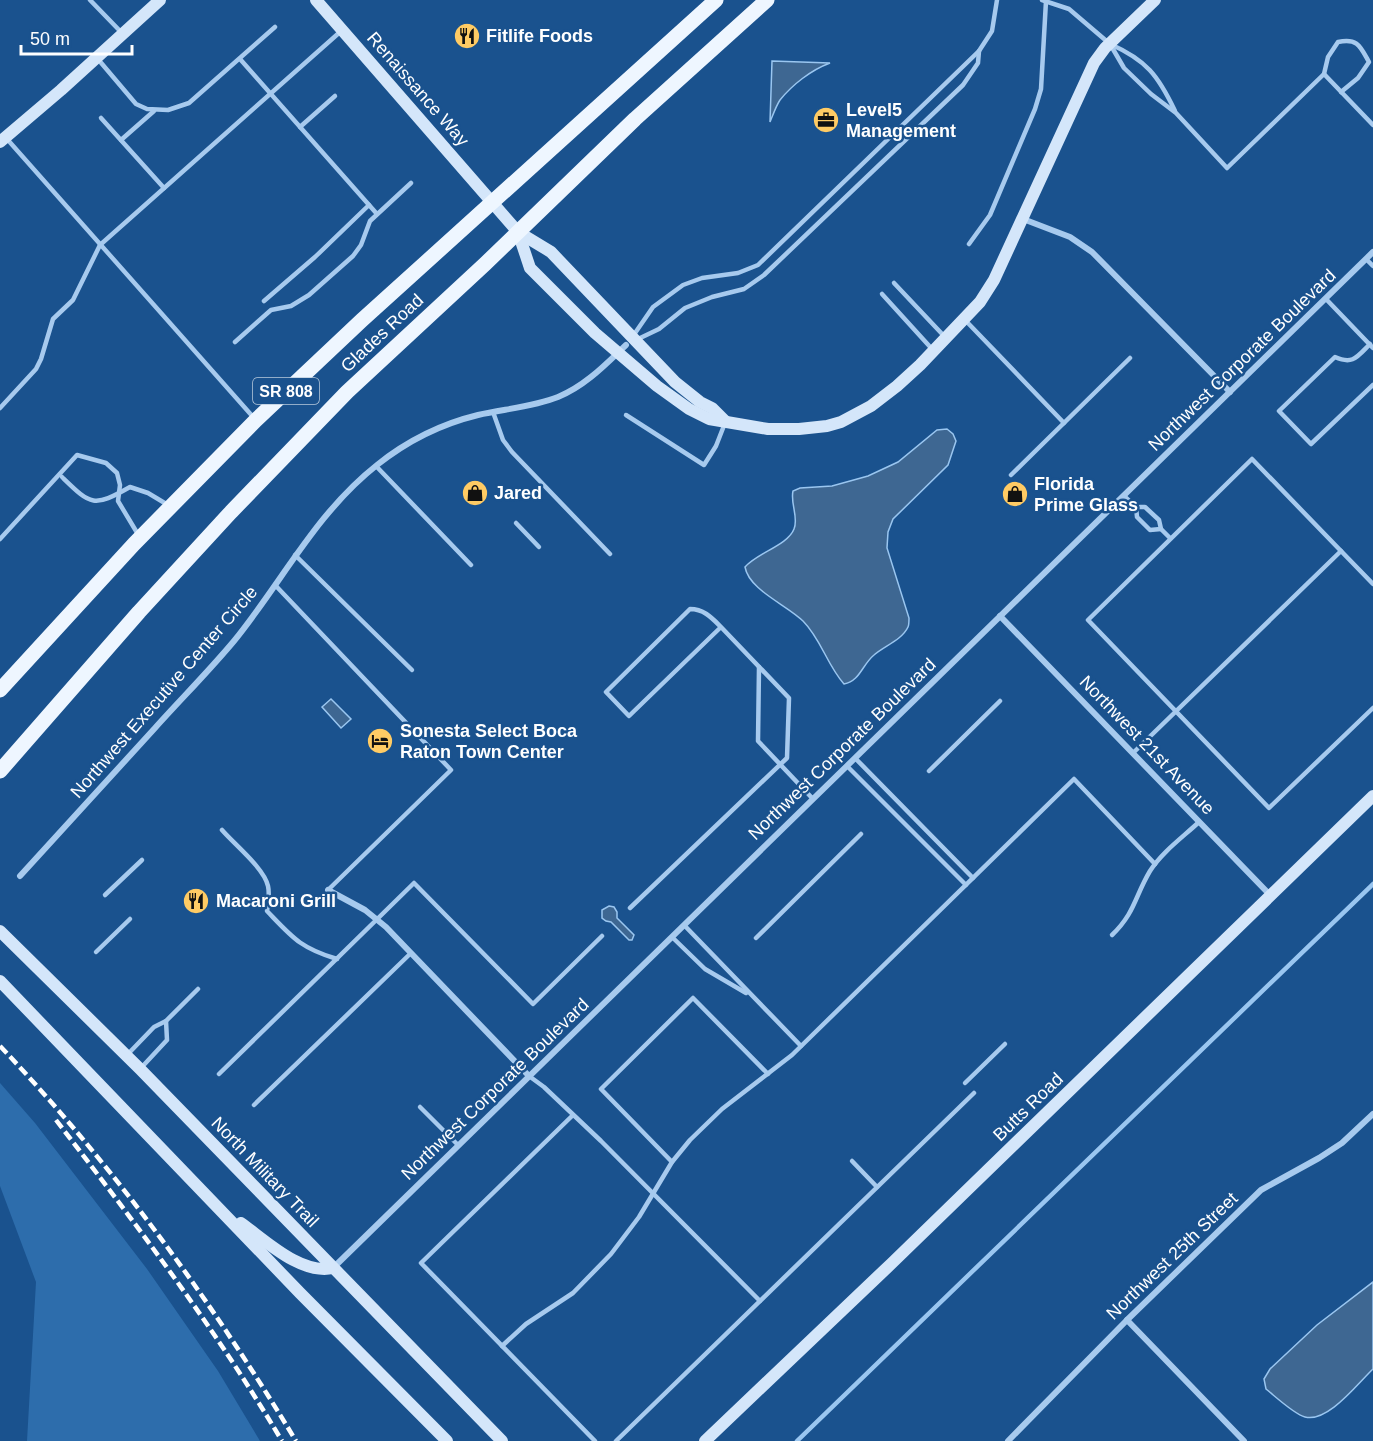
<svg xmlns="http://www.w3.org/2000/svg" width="1373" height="1441" font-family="Helvetica,sans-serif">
	<rect width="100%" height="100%" fill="#1a528e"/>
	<path fill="#2d6dac" d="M0,1083L35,1123L147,1269L218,1371L260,1441H27L36,1282L0,1186Z"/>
	<g fill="#3e6792" stroke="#9ac6f0" stroke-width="1.5">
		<path d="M772,61L830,63C811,70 792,85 780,100C776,106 773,115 770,122Z"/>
		<path d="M947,429L953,434L956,441L948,465L893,519L888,532L887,548L909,618C909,620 909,625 908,627C902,640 884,646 874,655C862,665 860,681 844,684C827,665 821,639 803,621C787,605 749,590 745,567C757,553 788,545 794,529C799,518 790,503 793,491L800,488L832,486L868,476L898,462L937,430Z"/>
		<path d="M331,699L351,719L341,728L322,707Z"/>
		<path d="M609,906L614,907L617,912V918L634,935L632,940H629L611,922L606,921L602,918V910Z"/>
		<path d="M1373,1282V1369C1358,1383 1328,1423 1305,1417C1294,1414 1276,1397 1266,1389L1264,1379L1270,1369L1317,1325Z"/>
	</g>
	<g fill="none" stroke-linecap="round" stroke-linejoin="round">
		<path stroke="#9ac6f0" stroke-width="4.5" d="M797,1441L1373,884"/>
		<g stroke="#a7caee" stroke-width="4.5">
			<path d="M90,0L121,32"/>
			<path d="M1042,0L1069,9L1110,44L1124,68L1151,94L1176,113L1227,168L1324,74L1373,125"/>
			<path d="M1110,44C1146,60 1158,75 1175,111"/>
			<path d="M97,58L136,104L147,109L168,110L189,103L275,27"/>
			<path d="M240,59L377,214"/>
			<path d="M1324,74L1328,57L1338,42C1358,38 1360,46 1369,62L1358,78L1341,92"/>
			<path d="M101,118L164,188"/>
			<path d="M300,127L335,96"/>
			<path d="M7,139L254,418"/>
			<path d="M121,140L154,111"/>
			<path d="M969,244L990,215L1035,109L1041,89L1046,1"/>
			<path d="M1366,259L1373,266"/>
			<path d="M894,283L944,336"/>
			<path d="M882,294L932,349"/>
			<path d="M1326,299L1373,348"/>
			<path d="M264,301L315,257L369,205"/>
			<path d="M966,321L1064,423"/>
			<path d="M633,336L653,307L683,285L702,278L738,273L758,265L979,51L992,31L997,0"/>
			<path d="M636,340L659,329L685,308L712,297L744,289L764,275L963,85L978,63L979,51"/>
			<path d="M235,342L271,310L291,306L309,295L353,256L361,245L370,221L411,183"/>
			<path d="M1370,344C1357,357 1353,365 1335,357L1279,411L1311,444L1373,385"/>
			<path d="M0,408L36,369L41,359L53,319L73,300L100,245L340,32"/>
			<path d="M493,412L503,440L512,452L610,554"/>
			<path d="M626,415L704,465L716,446L725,423"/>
			<path d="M376,466L471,565"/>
			<path d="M1011,475L1130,358"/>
			<path d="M62,477C91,505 93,508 130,487L148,493L168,505"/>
			<path d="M1124,496L1136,507L1137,517L1150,530L1161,529"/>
			<path d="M1136,507H1145L1159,520L1161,529L1170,538"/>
			<path d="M516,523L539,547"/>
			<path d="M0,539L77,455L106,463L117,473L120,485L118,501L139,536"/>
			<path d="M1341,551L1252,459L1088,620L1269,808L1373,708"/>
			<path d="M295,555L412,670"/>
			<path d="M276,586L451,770L328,890"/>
			<path d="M759,667L758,741L813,799"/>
			<path d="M1133,753L1341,551L1373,584"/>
			<path d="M855,758L973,878"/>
			<path d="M847,766L966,885"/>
			<path d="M929,771L1000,701"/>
			<path d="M222,830C235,845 264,868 268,886C270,895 268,903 267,911C292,937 300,948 337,959"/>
			<path d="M105,895L142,860"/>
			<path d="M630,908L787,758L789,698L721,627C712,618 704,609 690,609L606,692L629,716L721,627"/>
			<path d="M684,925L801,1046"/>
			<path d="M1112,935C1135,913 1135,896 1150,871C1162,852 1183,837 1199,822"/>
			<path d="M672,937L705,969L746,993"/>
			<path d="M756,938L861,834"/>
			<path d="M96,952L130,919"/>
			<path d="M128,1054L154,1027L166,1021L198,989"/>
			<path d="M141,1068L167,1040L166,1021"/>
			<path d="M219,1074L414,883L533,1004L602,936"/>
			<path d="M529,1076L544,1087L601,1141L760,1301"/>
			<path d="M965,1083L1005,1044"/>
			<path d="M254,1105L411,953"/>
			<path d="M420,1107L458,1145"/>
			<path d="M573,1115L421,1263L595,1441"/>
			<path d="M852,1161L877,1187"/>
			<path d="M672,1162L601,1089L693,998L768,1074"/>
			<path d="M502,1346L526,1324L573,1293L611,1254L639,1217L672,1162L690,1140L722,1109L792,1055L1074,779L1155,864"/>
			<path d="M616,1441L974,1093"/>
		</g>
		<g stroke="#a7caee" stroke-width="6">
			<path d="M1023,219L1070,237L1092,252L1230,392"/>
			<path d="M1000,616L1271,896"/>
			<path d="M20,876C65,827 110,778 155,728C181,699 209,671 234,641C282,582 316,513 377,465C407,441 441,424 478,415C504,409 533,407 558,397C585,386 605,365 626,345"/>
			<path d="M328,890L365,910L386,927L529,1076"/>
			<path d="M333,1268L1373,252"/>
			<path d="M1127,1320L1244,1441"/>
			<path d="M1008,1441L1127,1320L1261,1190L1319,1158L1342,1143L1373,1114"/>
		</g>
		<g stroke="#d4e6fa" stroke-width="12">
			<path d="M316,0L518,232L551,252L675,382L700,402L712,408L725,421"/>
			<path d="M0,142L61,90L160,0"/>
			<path d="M518,232L530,268L595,333L657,386L689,409L709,419L768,429H799L827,426L841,422L871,406L897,386L920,365L980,302L994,280L1094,63L1105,48L1155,0"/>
			<path d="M0,931L140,1069L502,1441"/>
			<path d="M0,981L300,1293L447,1441"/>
			<path d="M241,1223C266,1241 301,1275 333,1268"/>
			<path d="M705,1441L892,1263L1373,796"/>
		</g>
		<g stroke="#eef6ff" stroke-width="15">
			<path d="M0,690L134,544L256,420L362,320L716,0"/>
			<path d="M0,771L139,612L231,512L347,392L485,264L635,119L767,0"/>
		</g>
		<g stroke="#fff" stroke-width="4.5" stroke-dasharray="10 4.5" stroke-linecap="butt">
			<path d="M0,1046C113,1165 211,1300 296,1441"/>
			<path d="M56,1120C136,1224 215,1328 282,1441"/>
		</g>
	</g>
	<defs>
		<g id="restaurant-disc" transform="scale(1.35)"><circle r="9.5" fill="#ffcb64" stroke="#1a528e"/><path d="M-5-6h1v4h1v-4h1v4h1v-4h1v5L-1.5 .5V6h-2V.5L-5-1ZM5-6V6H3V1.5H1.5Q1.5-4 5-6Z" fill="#111"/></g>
		<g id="office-disc" transform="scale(1.35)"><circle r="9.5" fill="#ffcb64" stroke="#1a528e"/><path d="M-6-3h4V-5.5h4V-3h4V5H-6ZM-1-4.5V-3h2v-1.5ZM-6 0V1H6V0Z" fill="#111"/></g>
		<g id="shop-disc" transform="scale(1.35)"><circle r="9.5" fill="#ffcb64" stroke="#1a528e"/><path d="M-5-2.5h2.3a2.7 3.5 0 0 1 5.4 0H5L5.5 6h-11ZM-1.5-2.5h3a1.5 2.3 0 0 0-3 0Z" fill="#111"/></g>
		<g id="hotel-disc" transform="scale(1.35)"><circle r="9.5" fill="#ffcb64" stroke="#1a528e"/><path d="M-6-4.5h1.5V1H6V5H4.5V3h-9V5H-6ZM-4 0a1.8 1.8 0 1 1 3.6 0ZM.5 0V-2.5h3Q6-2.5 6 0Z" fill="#111"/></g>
	</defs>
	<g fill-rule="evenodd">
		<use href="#restaurant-disc" x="467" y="36"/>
		<use href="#office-disc" x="826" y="120"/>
		<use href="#shop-disc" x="475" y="493"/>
		<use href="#shop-disc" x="1015" y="494"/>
		<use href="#hotel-disc" x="380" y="741"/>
		<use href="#restaurant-disc" x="196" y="901"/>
	</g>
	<g text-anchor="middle" stroke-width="5" stroke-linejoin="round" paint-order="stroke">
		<rect fill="#1a528e" stroke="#bacbdd" stroke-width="1.5" x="253" y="378" width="66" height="26" rx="4.5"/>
		<g font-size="16" font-weight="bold" fill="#fff">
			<text x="286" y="397">SR 808</text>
		</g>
		<g font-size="18" font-weight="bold" fill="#fff" stroke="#1a528e" text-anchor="start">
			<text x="486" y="42">Fitlife Foods</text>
			<text x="846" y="116">Level5<tspan x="846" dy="21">Management</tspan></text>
			<text x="1034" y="490">Florida<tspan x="1034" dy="21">Prime Glass</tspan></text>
			<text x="494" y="499">Jared</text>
			<text x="400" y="737">Sonesta Select Boca<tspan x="400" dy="21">Raton Town Center</tspan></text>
			<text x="216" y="907">Macaroni Grill</text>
		</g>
		<g font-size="18" fill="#fff" stroke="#1a528e">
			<text transform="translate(418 89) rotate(49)" y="6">Renaissance Way</text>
			<text transform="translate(382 333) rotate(-43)" y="6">Glades Road</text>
			<text transform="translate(1242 360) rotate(-44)" y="6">Northwest Corporate Boulevard</text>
			<text transform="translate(164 692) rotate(-49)" y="6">Northwest Executive Center Circle</text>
			<text transform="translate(1147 745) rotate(46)" y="6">Northwest 21st Avenue</text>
			<text transform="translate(842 749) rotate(-44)" y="6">Northwest Corporate Boulevard</text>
			<text transform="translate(495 1089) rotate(-44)" y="6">Northwest Corporate Boulevard</text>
			<text transform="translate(1028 1107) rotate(-44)" y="6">Butts Road</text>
			<text transform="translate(265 1172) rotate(46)" y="6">North Military Trail</text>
			<text transform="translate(1172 1256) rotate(-44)" y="6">Northwest 25th Street</text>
		</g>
	</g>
	<path d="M21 45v9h111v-9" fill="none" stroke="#ffffff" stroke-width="3"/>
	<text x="30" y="45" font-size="18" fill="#ffffff" stroke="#1a528e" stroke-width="4.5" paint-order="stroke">50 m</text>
</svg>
